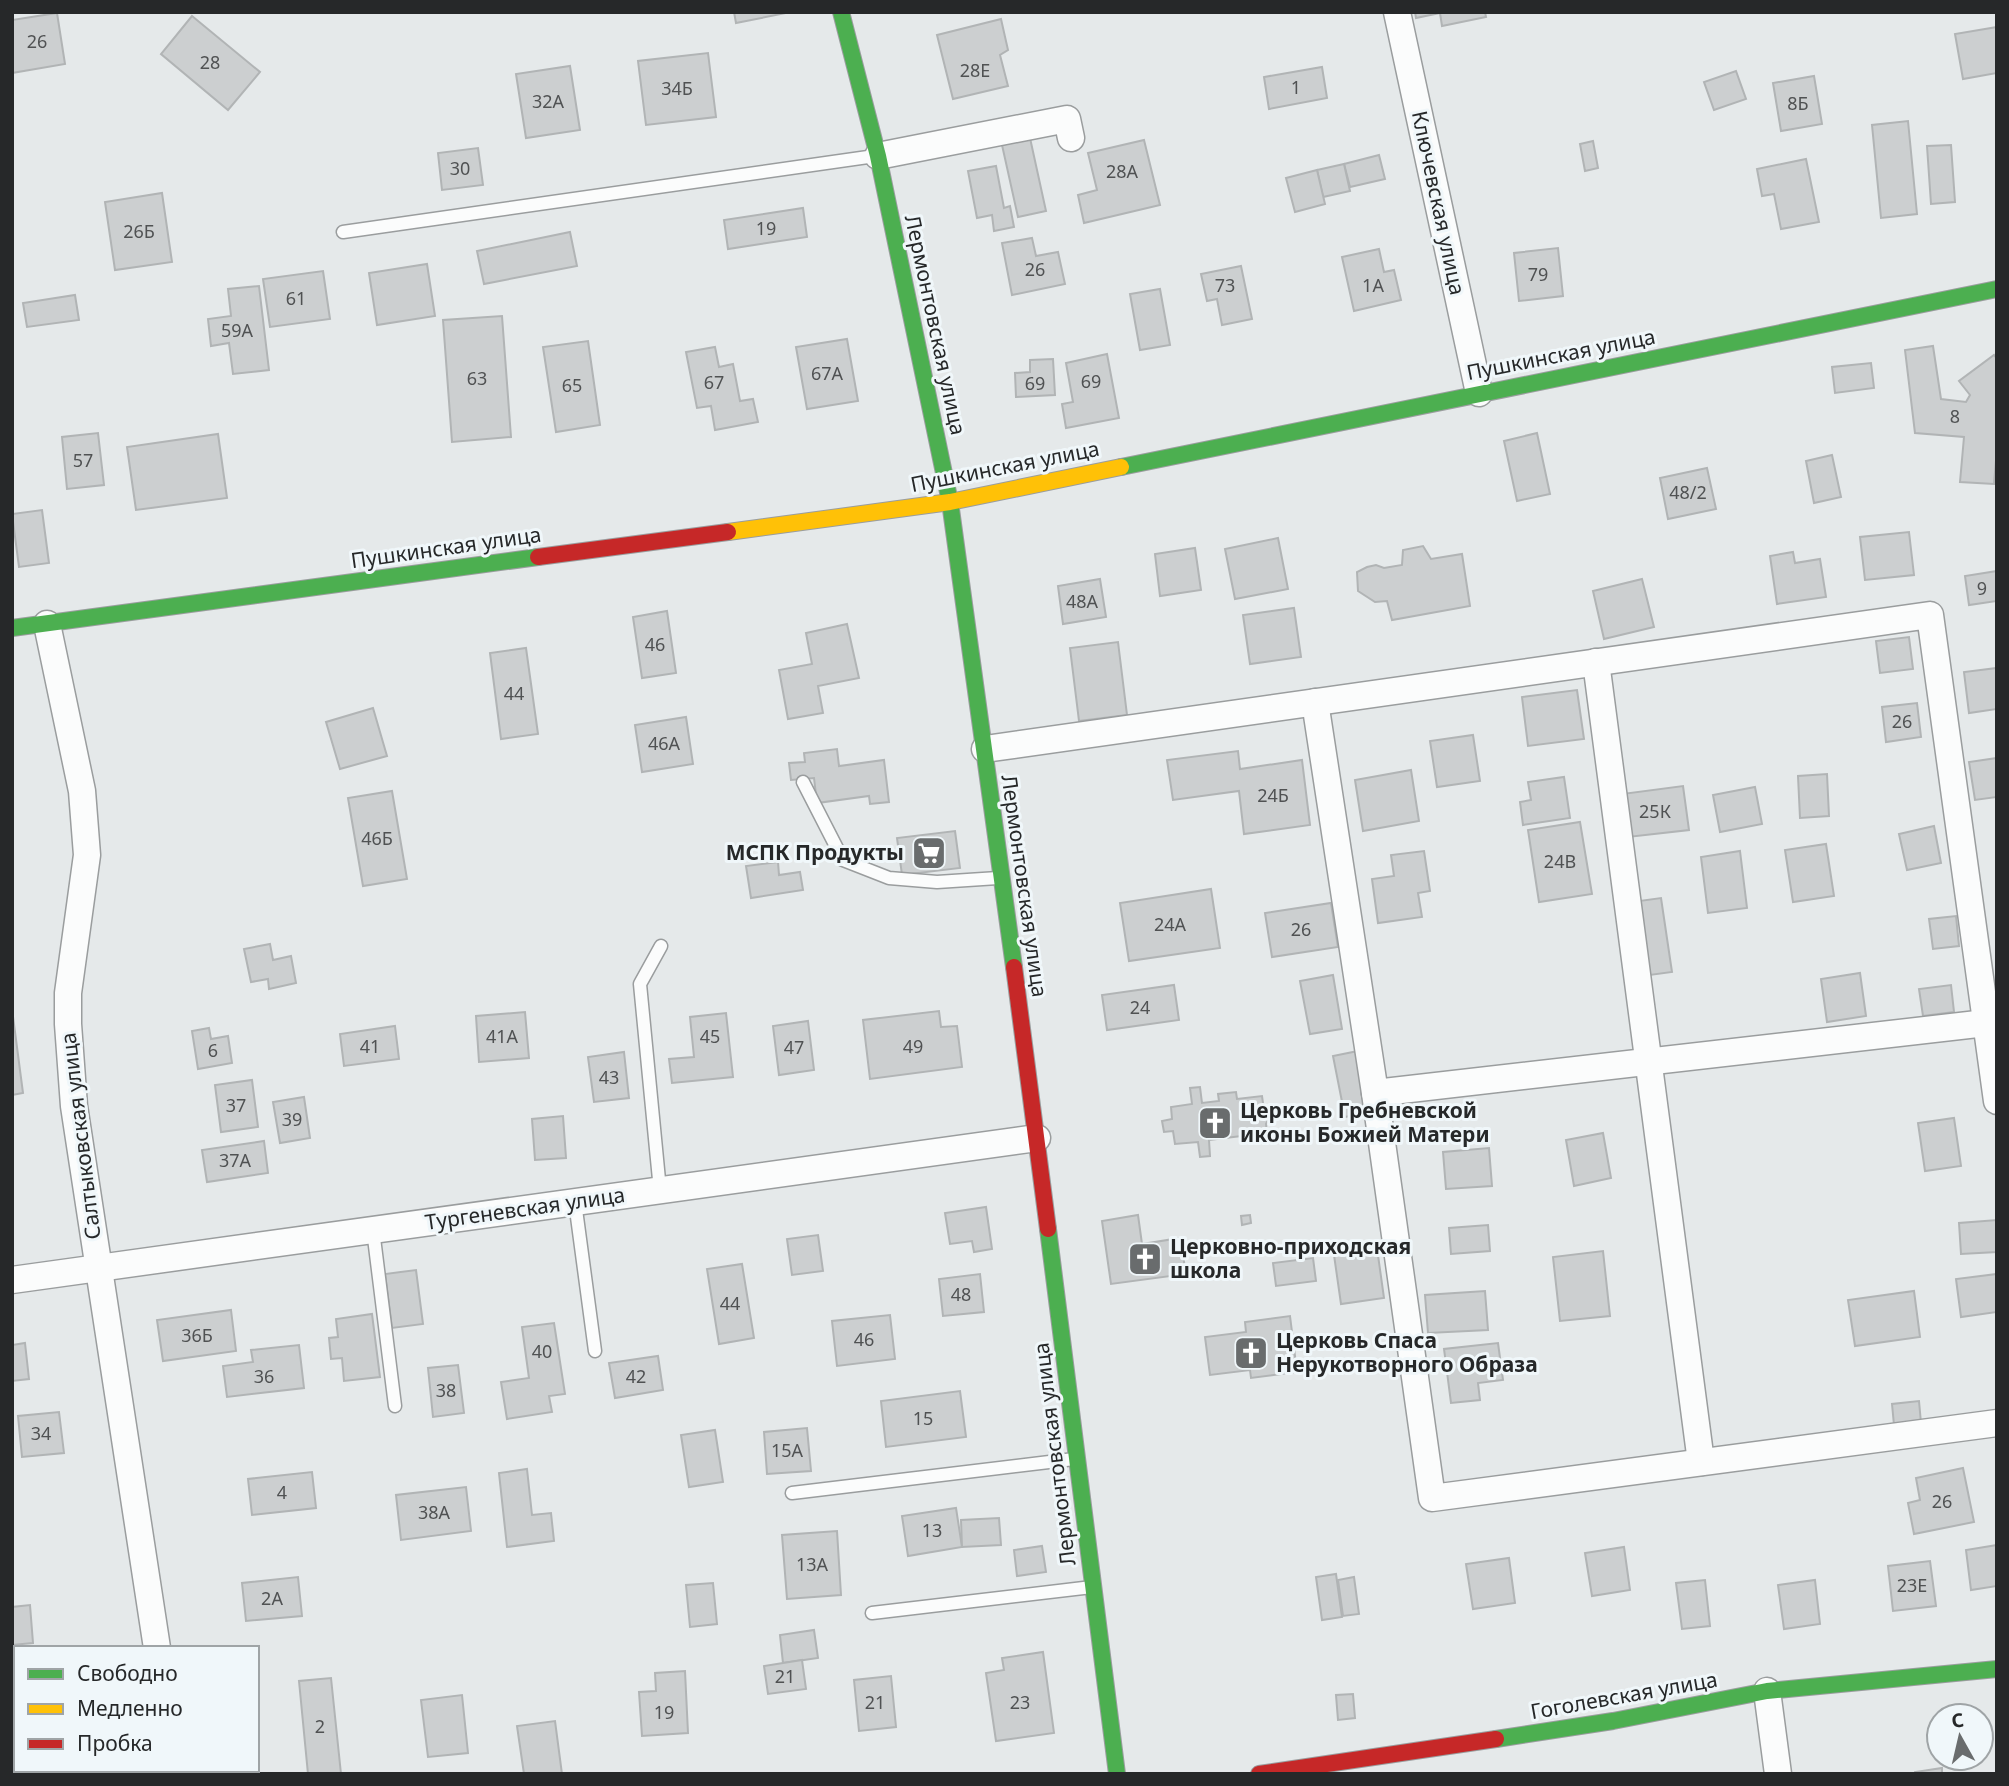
<svg xmlns="http://www.w3.org/2000/svg" width="2009" height="1786" font-family="'Noto Sans',sans-serif">
	<rect width="100%" height="100%" fill="#e5e9ea"/>
	<g fill="#cccfd0" stroke="#b1b4b5" stroke-width="2">
		<path d="M734,12H786V13L736,23Z"/>
		<path d="M1415,12H1485L1486,17L1442,26L1440,13L1416,18Z"/>
		<path d="M57,13L65,64L12,73V20Z"/>
		<path d="M192,16L260,72L228,110L161,54Z"/>
		<path d="M1001,19L1008,50L1000,55L1008,86L953,99L937,35Z"/>
		<path d="M1997,27V73L1963,79L1955,34Z"/>
		<path d="M708,53L716,117L646,125L638,61Z"/>
		<path d="M570,66L580,130L526,138L516,74Z"/>
		<path d="M1322,67L1327,98L1269,109L1264,77Z"/>
		<path d="M1736,71L1746,99L1714,110L1704,82Z"/>
		<path d="M1814,76L1822,124L1781,131L1773,83Z"/>
		<path d="M1908,121L1917,214L1881,218L1872,125Z"/>
		<path d="M1030,138L1046,211L1018,217L1002,145Z"/>
		<path d="M1144,140L1160,205L1084,223L1078,195L1097,190L1088,153Z"/>
		<path d="M1593,141L1598,168L1585,171L1580,144Z"/>
		<path d="M1951,145L1955,202L1931,204L1927,146Z"/>
		<path d="M478,148L483,185L442,190L438,153Z"/>
		<path d="M1379,155L1385,179L1350,187L1344,164Z"/>
		<path d="M1806,159L1819,222L1781,229L1774,194L1762,196L1757,169Z"/>
		<path d="M1344,164L1350,191L1323,197L1317,170Z"/>
		<path d="M996,166L1004,208L1010,206L1014,227L994,231L992,215L977,218L968,171Z"/>
		<path d="M1317,170L1325,204L1295,212L1286,178Z"/>
		<path d="M162,193L172,262L115,270L105,202Z"/>
		<path d="M803,208L807,237L728,249L724,220Z"/>
		<path d="M570,232L577,266L484,284L477,251Z"/>
		<path d="M1032,238L1036,256L1058,252L1065,284L1012,295L1002,243Z"/>
		<path d="M1558,248L1563,296L1519,301L1514,253Z"/>
		<path d="M1379,249L1384,272L1394,270L1401,300L1354,311L1342,257Z"/>
		<path d="M427,264L435,316L377,325L369,273Z"/>
		<path d="M1241,266L1252,319L1222,325L1217,299L1207,301L1201,274Z"/>
		<path d="M323,271L330,319L270,327L263,279Z"/>
		<path d="M259,286L269,370L233,374L229,343L211,346L208,319L231,316L228,289Z"/>
		<path d="M1160,289L1170,345L1140,350L1130,294Z"/>
		<path d="M75,295L79,320L27,327L23,303Z"/>
		<path d="M502,316L511,437L452,442L443,320Z"/>
		<path d="M847,339L858,401L807,409L796,347Z"/>
		<path d="M588,341L600,425L556,432L543,347Z"/>
		<path d="M1933,346L1941,399L1966,402L1970,395L1959,381L1994,355L1997,359V448L1994,484L1960,482L1964,437L1915,433L1905,350Z"/>
		<path d="M715,347L719,367L733,364L740,401L753,399L758,422L715,430L711,406L697,408L686,352Z"/>
		<path d="M1107,354L1119,418L1066,428L1062,404L1073,402L1066,363Z"/>
		<path d="M1053,359L1055,395L1016,397L1015,373L1030,372V360Z"/>
		<path d="M1871,363L1874,388L1835,393L1832,367Z"/>
		<path d="M98,433L104,485L67,489L62,437Z"/>
		<path d="M1537,433L1550,494L1517,501L1504,441Z"/>
		<path d="M218,434L227,498L136,510L127,447Z"/>
		<path d="M1832,455L1841,497L1814,503L1806,461Z"/>
		<path d="M1707,468L1716,509L1668,519L1660,478Z"/>
		<path d="M42,510L49,563L19,567L12,514Z"/>
		<path d="M1909,532L1914,575L1865,580L1860,537Z"/>
		<path d="M1278,538L1288,589L1235,599L1225,549Z"/>
		<path d="M1423,546L1431,559L1462,554L1470,606L1392,620L1387,601L1375,602L1358,591L1357,572L1367,567L1376,565L1384,568L1402,565L1403,550Z"/>
		<path d="M1195,548L1201,590L1160,596L1155,554Z"/>
		<path d="M1793,552L1795,563L1820,559L1826,597L1777,604L1770,556Z"/>
		<path d="M1997,571V601L1969,605L1965,576Z"/>
		<path d="M1100,579L1106,617L1063,624L1058,586Z"/>
		<path d="M1642,579L1654,627L1604,639L1593,591Z"/>
		<path d="M1294,608L1301,657L1250,664L1243,615Z"/>
		<path d="M667,611L676,673L642,678L633,617Z"/>
		<path d="M847,624L859,678L818,686L823,713L788,719L779,670L812,664L806,633Z"/>
		<path d="M1909,637L1913,669L1880,673L1876,641Z"/>
		<path d="M1118,642L1127,715L1079,721L1070,648Z"/>
		<path d="M526,648L538,734L501,739L490,653Z"/>
		<path d="M1997,668V709L1969,713L1964,672Z"/>
		<path d="M1577,690L1584,739L1528,746L1522,697Z"/>
		<path d="M1917,703L1921,737L1886,742L1882,707Z"/>
		<path d="M373,708L387,756L340,769L326,722Z"/>
		<path d="M686,717L693,764L642,772L635,725Z"/>
		<path d="M1473,735L1480,781L1437,787L1430,741Z"/>
		<path d="M837,749L839,766L884,760L889,802L870,804L869,796L817,803L814,778L791,780L789,763L805,762L804,753Z"/>
		<path d="M1238,751L1240,769L1302,760L1310,825L1244,834L1239,791L1173,800L1167,760Z"/>
		<path d="M1997,758V797L1975,800L1969,762Z"/>
		<path d="M1411,770L1419,821L1363,831L1355,780Z"/>
		<path d="M1827,774L1829,816L1800,818L1798,776Z"/>
		<path d="M1564,777L1570,818L1523,825L1520,802L1531,800L1528,782Z"/>
		<path d="M1683,786L1689,830L1628,837L1622,794Z"/>
		<path d="M1755,787L1762,824L1720,832L1713,795Z"/>
		<path d="M392,791L407,879L363,886L348,798Z"/>
		<path d="M1580,822L1592,894L1539,902L1528,830Z"/>
		<path d="M1934,826L1941,863L1907,870L1899,834Z"/>
		<path d="M955,831L960,868L902,875L897,838Z"/>
		<path d="M1826,844L1834,896L1793,902L1785,850Z"/>
		<path d="M1424,851L1430,891L1418,893L1422,917L1378,923L1372,879L1394,876L1391,855Z"/>
		<path d="M1740,851L1747,908L1708,913L1701,857Z"/>
		<path d="M778,862L779,875L800,872L803,890L751,898L746,866Z"/>
		<path d="M1211,889L1220,948L1129,961L1120,903Z"/>
		<path d="M1661,898L1672,972L1650,975L1639,901Z"/>
		<path d="M1331,903L1338,947L1272,957L1265,913Z"/>
		<path d="M1956,916L1959,946L1933,949L1929,919Z"/>
		<path d="M270,944L273,960L291,956L296,983L269,989L268,979L251,982L244,949Z"/>
		<path d="M1860,973L1866,1016L1827,1022L1821,979Z"/>
		<path d="M1333,975L1342,1029L1310,1034L1300,981Z"/>
		<path d="M1174,985L1179,1020L1107,1030L1102,995Z"/>
		<path d="M1951,985L1954,1012L1923,1016L1919,989Z"/>
		<path d="M12,1009L23,1093L12,1095Z"/>
		<path d="M939,1011L941,1027L957,1026L962,1067L870,1079L863,1020Z"/>
		<path d="M525,1012L529,1058L479,1062L476,1016Z"/>
		<path d="M726,1013L733,1077L672,1083L669,1059L694,1057L690,1017Z"/>
		<path d="M808,1021L814,1070L779,1075L773,1026Z"/>
		<path d="M395,1026L399,1059L344,1066L340,1034Z"/>
		<path d="M209,1028L211,1039L228,1036L232,1063L198,1069L192,1031Z"/>
		<path d="M1358,1051L1370,1112L1345,1117L1333,1056Z"/>
		<path d="M624,1052L629,1098L594,1102L588,1057Z"/>
		<path d="M252,1080L258,1127L221,1132L215,1085Z"/>
		<path d="M1200,1087L1202,1103L1219,1101L1218,1094L1236,1092L1237,1099L1262,1096L1263,1103L1271,1114L1266,1124L1267,1133L1209,1140L1210,1156L1200,1157L1198,1142L1175,1144L1173,1131L1164,1132L1162,1121L1172,1119L1171,1107L1192,1104L1190,1088Z"/>
		<path d="M304,1097L310,1138L280,1143L273,1102Z"/>
		<path d="M563,1116L566,1158L535,1160L532,1119Z"/>
		<path d="M1954,1118L1961,1166L1925,1171L1918,1123Z"/>
		<path d="M1603,1133L1611,1178L1574,1186L1566,1140Z"/>
		<path d="M264,1141L268,1173L207,1182L202,1150Z"/>
		<path d="M1489,1148L1492,1186L1446,1189L1443,1152Z"/>
		<path d="M986,1207L992,1249L974,1252L972,1241L950,1244L945,1213Z"/>
		<path d="M1138,1215L1142,1244L1180,1238L1186,1274L1111,1284L1102,1221Z"/>
		<path d="M1250,1215L1251,1223L1242,1225L1241,1216Z"/>
		<path d="M1997,1220V1252L1961,1254L1959,1223Z"/>
		<path d="M1488,1225L1490,1251L1451,1254L1449,1228Z"/>
		<path d="M818,1235L823,1271L792,1275L787,1239Z"/>
		<path d="M1376,1241L1384,1298L1341,1304L1333,1248Z"/>
		<path d="M1603,1251L1610,1316L1560,1321L1553,1257Z"/>
		<path d="M1313,1258L1316,1281L1276,1286L1273,1263Z"/>
		<path d="M742,1264L754,1338L719,1344L707,1269Z"/>
		<path d="M416,1270L423,1324L392,1328L385,1274Z"/>
		<path d="M980,1274L984,1312L943,1316L939,1279Z"/>
		<path d="M1997,1274V1312L1961,1317L1956,1279Z"/>
		<path d="M1485,1291L1488,1330L1428,1333L1425,1295Z"/>
		<path d="M1914,1291L1920,1337L1855,1346L1848,1300Z"/>
		<path d="M231,1310L236,1351L163,1361L157,1320Z"/>
		<path d="M372,1314L380,1377L344,1381L342,1358L331,1359L329,1338L338,1337L336,1319Z"/>
		<path d="M890,1315L895,1359L837,1366L832,1321Z"/>
		<path d="M1290,1316L1297,1372L1251,1378L1250,1370L1210,1375L1205,1337L1246,1332L1245,1322Z"/>
		<path d="M554,1323L565,1394L549,1396L552,1412L507,1419L501,1382L529,1378L522,1327Z"/>
		<path d="M25,1343L29,1379L12,1381V1345Z"/>
		<path d="M1498,1343L1503,1380L1478,1383L1480,1400L1451,1403L1444,1349Z"/>
		<path d="M299,1345L304,1388L227,1397L223,1366L253,1362L251,1350Z"/>
		<path d="M658,1356L663,1390L615,1398L609,1363Z"/>
		<path d="M458,1365L464,1413L433,1417L428,1368Z"/>
		<path d="M960,1391L966,1437L886,1447L881,1401Z"/>
		<path d="M1919,1401L1921,1423L1894,1425L1892,1404Z"/>
		<path d="M59,1412L64,1453L22,1457L18,1416Z"/>
		<path d="M807,1428L811,1471L767,1474L764,1432Z"/>
		<path d="M715,1430L723,1482L689,1487L681,1435Z"/>
		<path d="M1963,1468L1974,1522L1914,1534L1908,1503L1920,1500L1916,1478Z"/>
		<path d="M527,1469L532,1515L551,1513L554,1541L507,1547L499,1473Z"/>
		<path d="M312,1472L316,1508L252,1515L248,1479Z"/>
		<path d="M466,1487L471,1531L401,1540L396,1495Z"/>
		<path d="M956,1508L962,1547L908,1556L902,1516Z"/>
		<path d="M999,1518L1001,1545L962,1547L961,1520Z"/>
		<path d="M837,1531L841,1595L787,1599L782,1535Z"/>
		<path d="M1997,1545V1586L1971,1590L1966,1550Z"/>
		<path d="M1042,1546L1046,1572L1017,1576L1014,1550Z"/>
		<path d="M1624,1547L1630,1590L1592,1596L1585,1553Z"/>
		<path d="M1509,1558L1515,1603L1473,1609L1466,1564Z"/>
		<path d="M1930,1561L1936,1606L1893,1611L1888,1566Z"/>
		<path d="M1336,1574L1342,1617L1322,1620L1316,1577Z"/>
		<path d="M298,1577L302,1616L246,1621L242,1583Z"/>
		<path d="M1354,1577L1359,1614L1343,1616L1338,1580Z"/>
		<path d="M1705,1580L1710,1626L1682,1629L1676,1583Z"/>
		<path d="M1815,1580L1820,1624L1784,1629L1778,1585Z"/>
		<path d="M713,1583L717,1624L690,1627L686,1585Z"/>
		<path d="M30,1605L33,1643L12,1645V1607Z"/>
		<path d="M814,1630L818,1658L783,1663L780,1635Z"/>
		<path d="M1043,1652L1054,1733L996,1741L986,1673L1004,1670L1002,1658Z"/>
		<path d="M802,1660L806,1689L768,1694L764,1666Z"/>
		<path d="M685,1671L688,1733L642,1736L639,1692L656,1691L655,1673Z"/>
		<path d="M891,1676L896,1727L859,1731L854,1680Z"/>
		<path d="M331,1678L341,1774H308L299,1681Z"/>
		<rect x="12" y="1684" width="4" height="41"/>
		<path d="M1353,1694L1355,1718L1338,1720L1336,1695Z"/>
		<path d="M462,1695L468,1753L428,1757L421,1700Z"/>
		<path d="M555,1721L562,1774H524L517,1726Z"/>
		<path d="M1942,1768V1774H1915V1772Z"/>
		<path d="M51,1770H106L107,1774H52Z"/>
	</g>
	<g fill="none" stroke-linecap="round" stroke-linejoin="round">
		<g stroke="#9a9d9e" stroke-width="15">
			<g id="lane">
				<path d="M343,232L875,156"/>
				<path d="M803,782L843,860L889,878L937,882L998,878"/>
				<path d="M660,1190L640,984L661,946"/>
				<path d="M575,1202L595,1351"/>
				<path d="M373,1230L395,1406"/>
				<path d="M792,1493L1074,1459"/>
				<path d="M872,1613L1092,1587"/>
			</g>
		</g>
		<g stroke="#9a9d9e" stroke-width="29">
			<g id="street">
				<path d="M1397,12L1479,393"/>
				<path d="M878,156L1067,119L1071,138"/>
				<path d="M47,624L82,791L87,855L68,993V1024L74,1106L157,1648"/>
				<path d="M1596,662L1701,1462"/>
				<path d="M1315,702L1375,1093L1432,1498L1997,1423"/>
				<path d="M985,749L1930,615L1997,1101"/>
				<path d="M1375,1093L1986,1023"/>
				<path d="M12,1280L1037,1138"/>
				<path d="M1767,1691L1778,1774"/>
				<path d="M176,1770L177,1774"/>
			</g>
		</g>
		<g stroke="#9a9d9e" stroke-width="18">
			<g id="fast">
				<path d="M841,12L878,156L950,502L1014,967"/>
				<path d="M1121,467L1997,289"/>
				<path d="M12,628L538,557"/>
				<path d="M1048,1229L1117,1774"/>
				<path d="M1496,1739L1613,1721L1767,1691L1997,1669"/>
			</g>
		</g>
		<g stroke="#9a9d9e" stroke-width="18">
			<path id="slow" d="M728,532L950,502L1121,467"/>
		</g>
		<g stroke="#9a9d9e" stroke-width="18">
			<g id="jam">
				<path d="M538,557L728,532"/>
				<path d="M1014,967L1048,1229"/>
				<path d="M1259,1774L1496,1739"/>
			</g>
		</g>
		<use href="#lane" stroke="#fbfcfc" stroke-width="12"/>
		<use href="#street" stroke="#fbfcfc" stroke-width="26"/>
		<use href="#fast" stroke="#4caf50" stroke-width="16"/>
		<use href="#slow" stroke="#ffc107" stroke-width="16"/>
		<use href="#jam" stroke="#c62828" stroke-width="16"/>
	</g>
	<defs>
		<g id="supermarket-square" transform="scale(1.75)"><rect x="-9" y="-9" width="18" height="18" rx="4" fill="#696c6d" stroke="#f0f7fa"/><path d="M-6-5.5h2.5l.6 2H6L4.5 2H-2.5L-4.4-4H-6ZM-1.5 3.2a1.3 1.3 0 1 0 .1 0ZM3 3.2a1.3 1.3 0 1 0 .1 0Z" fill="#fff"/></g>
		<g id="church-square" transform="scale(1.75)"><rect x="-9" y="-9" width="18" height="18" rx="4" fill="#696c6d" stroke="#f0f7fa"/><path d="M-1.2-6h2.4v3.5h3.3v2.4h-3.3V6h-2.4V-.1h-3.3v-2.4h3.3Z" fill="#fff"/></g>
	</defs>
	<g fill-rule="evenodd">
		<use href="#supermarket-square" x="929" y="853"/>
		<use href="#church-square" x="1215" y="1123"/>
		<use href="#church-square" x="1145" y="1259"/>
		<use href="#church-square" x="1251" y="1353"/>
	</g>
	<g text-anchor="middle" stroke-width="6" stroke-linejoin="round" paint-order="stroke">
		<g font-size="18" fill="#505253">
			<text x="37" y="48">26</text>
			<text x="210" y="69">28</text>
			<text x="975" y="77">28Е</text>
			<text x="1296" y="94">1</text>
			<text x="677" y="95">34Б</text>
			<text x="548" y="108">32А</text>
			<text x="1798" y="110">8Б</text>
			<text x="460" y="175">30</text>
			<text x="1122" y="178">28А</text>
			<text x="766" y="235">19</text>
			<text x="139" y="238">26Б</text>
			<text x="1035" y="276">26</text>
			<text x="1538" y="281">79</text>
			<text x="1225" y="292">73</text>
			<text x="1373" y="292">1А</text>
			<text x="296" y="305">61</text>
			<text x="237" y="337">59А</text>
			<text x="827" y="380">67А</text>
			<text x="477" y="385">63</text>
			<text x="1091" y="388">69</text>
			<text x="714" y="389">67</text>
			<text x="1035" y="390">69</text>
			<text x="572" y="392">65</text>
			<text x="1955" y="423">8</text>
			<text x="83" y="467">57</text>
			<text x="1688" y="499">48/2</text>
			<text x="1982" y="595">9</text>
			<text x="1082" y="608">48А</text>
			<text x="655" y="651">46</text>
			<text x="514" y="700">44</text>
			<text x="1902" y="728">26</text>
			<text x="664" y="750">46А</text>
			<text x="1273" y="802">24Б</text>
			<text x="1655" y="818">25К</text>
			<text x="377" y="845">46Б</text>
			<text x="1560" y="868">24В</text>
			<text x="1170" y="931">24А</text>
			<text x="1301" y="936">26</text>
			<text x="1140" y="1014">24</text>
			<text x="502" y="1043">41А</text>
			<text x="710" y="1043">45</text>
			<text x="370" y="1053">41</text>
			<text x="913" y="1053">49</text>
			<text x="794" y="1054">47</text>
			<text x="213" y="1057">6</text>
			<text x="609" y="1084">43</text>
			<text x="236" y="1112">37</text>
			<text x="292" y="1126">39</text>
			<text x="235" y="1167">37А</text>
			<text x="961" y="1301">48</text>
			<text x="730" y="1310">44</text>
			<text x="197" y="1342">36Б</text>
			<text x="864" y="1346">46</text>
			<text x="542" y="1358">40</text>
			<text x="264" y="1383">36</text>
			<text x="636" y="1383">42</text>
			<text x="446" y="1397">38</text>
			<text x="923" y="1425">15</text>
			<text x="41" y="1440">34</text>
			<text x="787" y="1457">15А</text>
			<text x="282" y="1499">4</text>
			<text x="1942" y="1508">26</text>
			<text x="434" y="1519">38А</text>
			<text x="932" y="1537">13</text>
			<text x="812" y="1571">13А</text>
			<text x="1912" y="1592">23Е</text>
			<text x="272" y="1605">2А</text>
			<text x="785" y="1683">21</text>
			<text x="875" y="1709">21</text>
			<text x="1020" y="1709">23</text>
			<text x="664" y="1719">19</text>
			<text x="320" y="1733">2</text>
		</g>
		<g font-size="21" fill="#262829" stroke="#f0f7fa">
			<text transform="translate(1438 203) rotate(78)" y="7">Ключевская улица</text>
			<text transform="translate(935 325) rotate(78)" y="7">Лермонтовская улица</text>
			<text transform="translate(1561 355) rotate(-11)" y="7">Пушкинская улица</text>
			<text transform="translate(1005 467) rotate(-11)" y="7">Пушкинская улица</text>
			<text transform="translate(446 548) rotate(-8)" y="7">Пушкинская улица</text>
			<text transform="translate(1024 886) rotate(82)" y="7">Лермонтовская улица</text>
			<text transform="translate(81 1136) rotate(-97)" y="7">Салтыковская улица</text>
			<text transform="translate(525 1209) rotate(-8)" y="7">Тургеневская улица</text>
			<text transform="translate(1055 1454) rotate(-97)" y="7">Лермонтовская улица</text>
			<text transform="translate(1624 1696) rotate(-10)" y="7">Гоголевская улица</text>
		</g>
		<g font-size="21" font-weight="bold" fill="#262829" stroke="#f0f7fa" text-anchor="start">
			<text x="904" y="860" text-anchor="end">МСПК Продукты</text>
			<text x="1240" y="1118">Церковь Гребневской<tspan x="1240" dy="24">иконы Божией Матери</tspan></text>
			<text x="1170" y="1254">Церковно-приходская<tspan x="1170" dy="24">школа</tspan></text>
			<text x="1276" y="1348">Церковь Спаса<tspan x="1276" dy="24">Нерукотворного Образа</tspan></text>
		</g>
	</g>
	<rect width="2009" height="1786" fill="none" stroke="#262829" stroke-width="28"/>
	<rect x="14" y="1646" width="245" height="126" fill="#f0f7fa" stroke="#9fa4a6" stroke-width="2"/>
	<rect x="28" y="1669" width="35" height="10" fill="#4caf50" stroke="#9fa4a6" stroke-width="2"/>
	<text x="77" y="1681" font-size="21" fill="#262829">Свободно</text>
	<rect x="28" y="1704" width="35" height="10" fill="#ffc107" stroke="#9fa4a6" stroke-width="2"/>
	<text x="77" y="1716" font-size="21" fill="#262829">Медленно</text>
	<rect x="28" y="1739" width="35" height="10" fill="#c62828" stroke="#9fa4a6" stroke-width="2"/>
	<text x="77" y="1751" font-size="21" fill="#262829">Пробка</text>
	<g transform="translate(1960 1737) rotate(352)"><circle r="33" fill="#f0f7fa" stroke="#9fa4a6" stroke-width="2"/>
	<path d="M0-5L12 26L0 18L-12 26Z" fill="#696c6d"/>
	<text y="-10" font-size="19" font-weight="bold" text-anchor="middle" fill="#262829">С</text>
	</g>
</svg>
